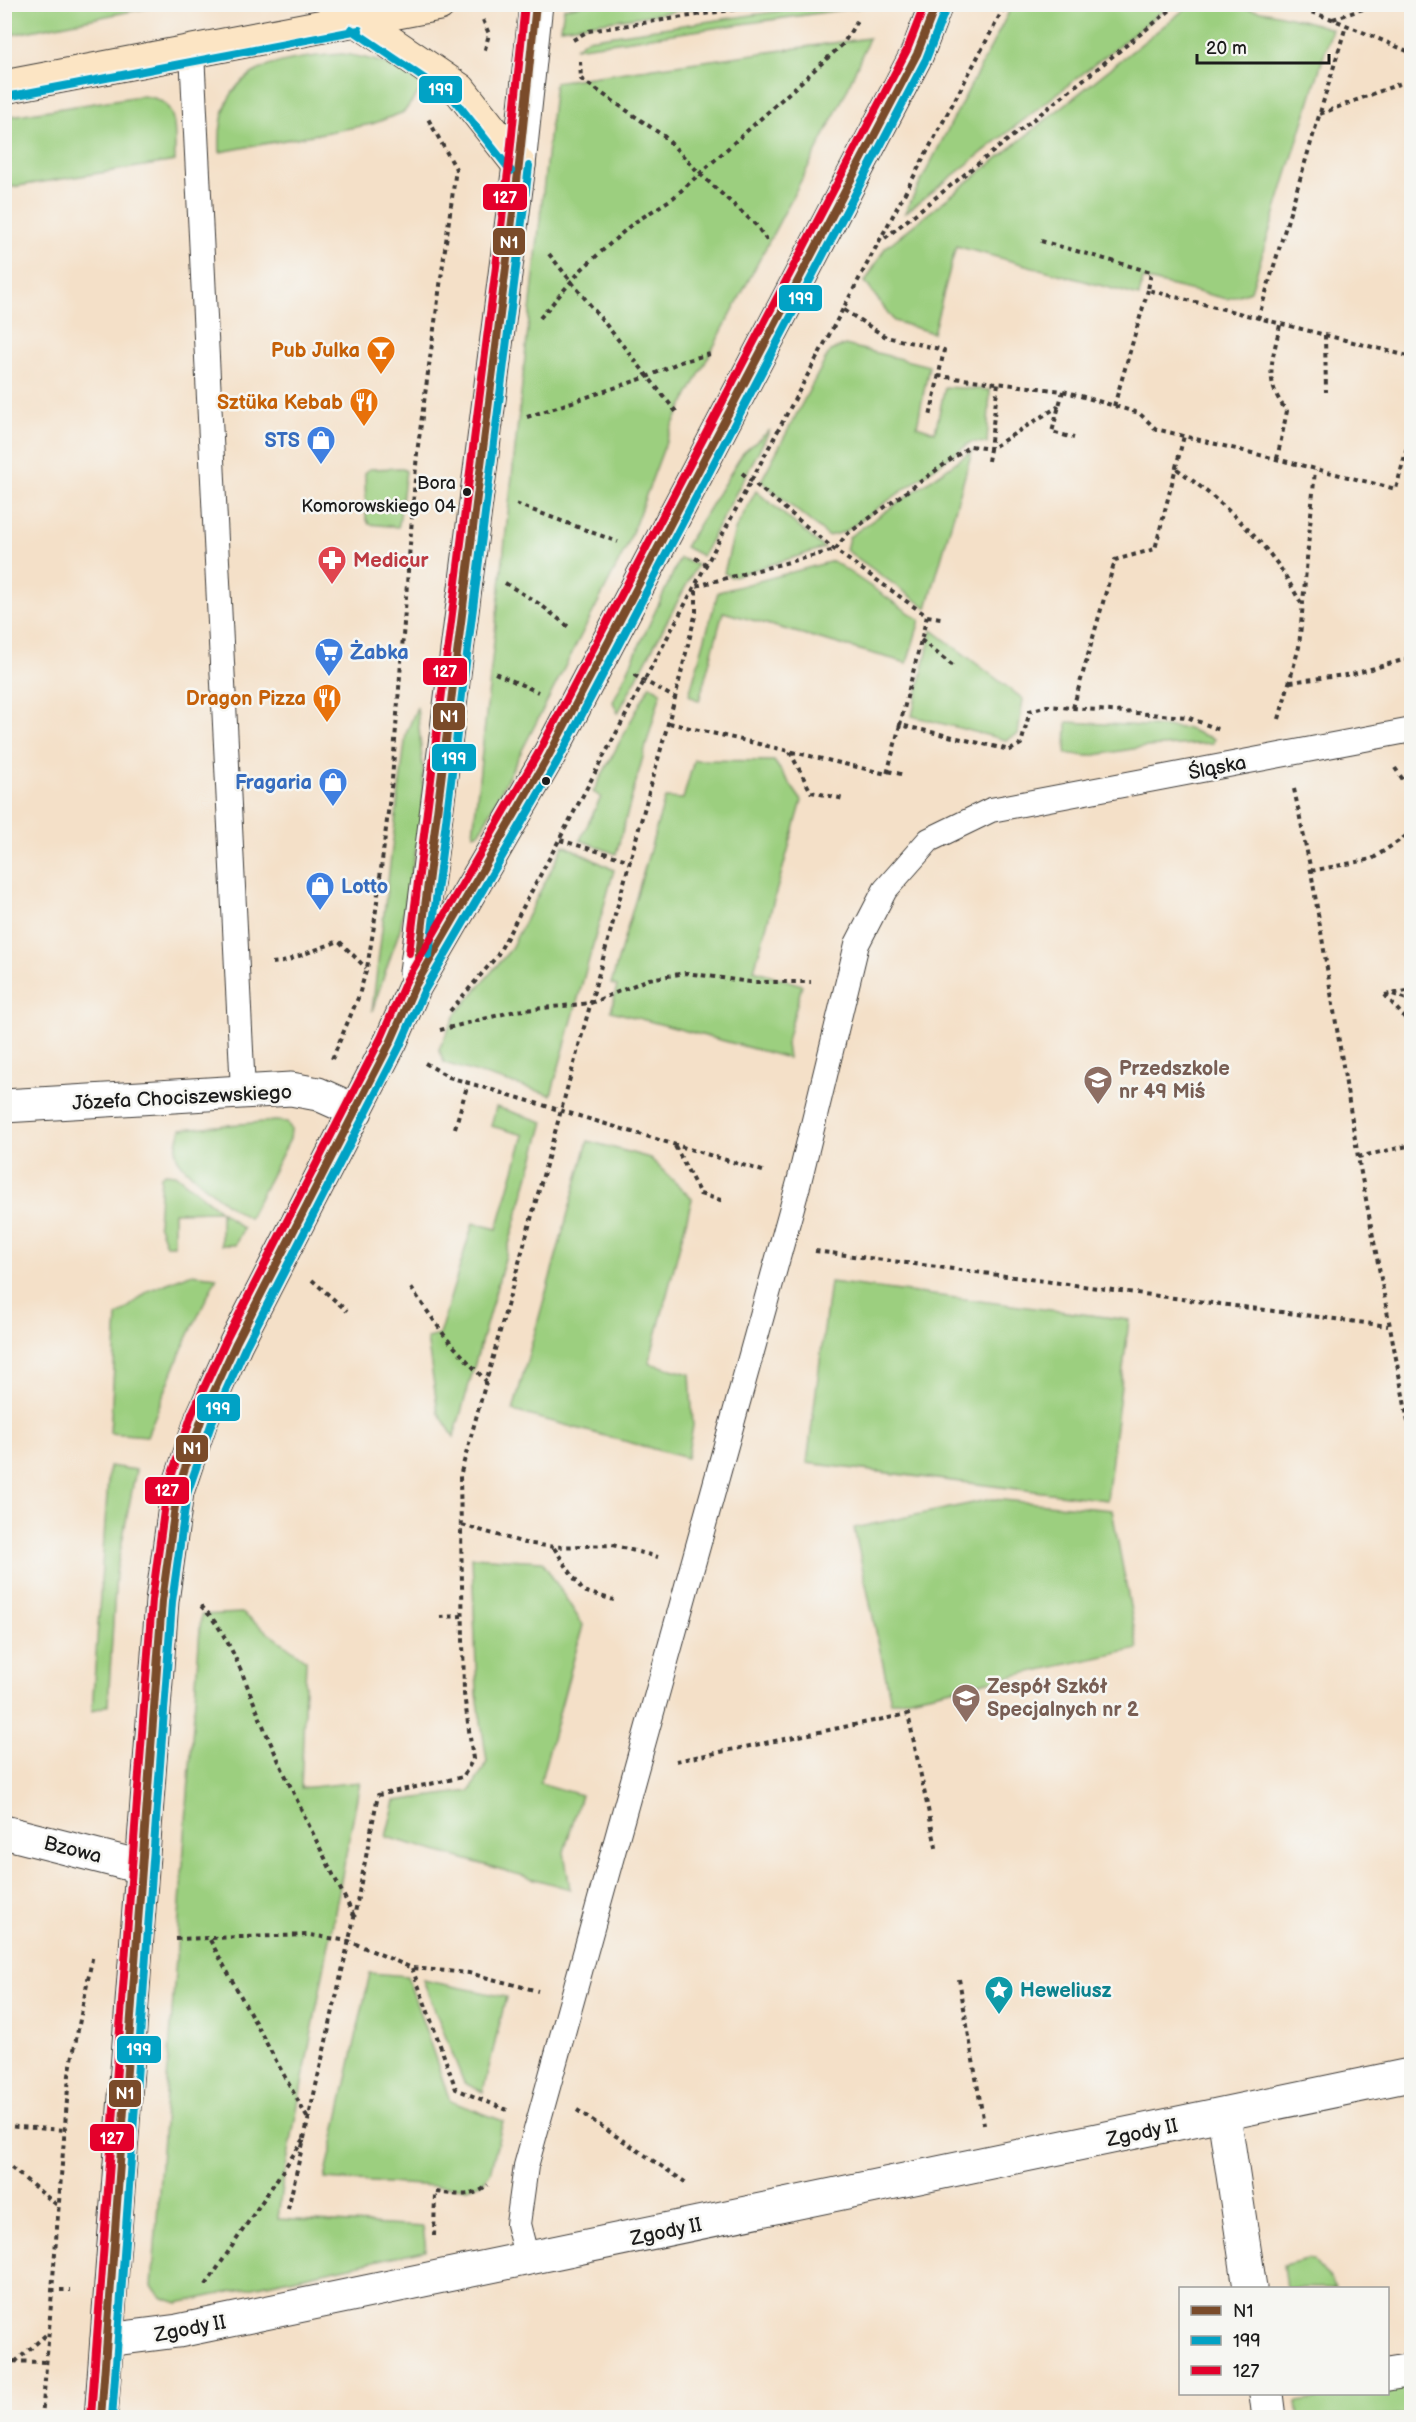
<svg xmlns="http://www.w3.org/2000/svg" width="1416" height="2422" font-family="'Balsamiq Sans',sans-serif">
	<rect width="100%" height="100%" fill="#f6f6f2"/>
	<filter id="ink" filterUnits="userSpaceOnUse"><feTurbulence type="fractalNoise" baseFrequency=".0167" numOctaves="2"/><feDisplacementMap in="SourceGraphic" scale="12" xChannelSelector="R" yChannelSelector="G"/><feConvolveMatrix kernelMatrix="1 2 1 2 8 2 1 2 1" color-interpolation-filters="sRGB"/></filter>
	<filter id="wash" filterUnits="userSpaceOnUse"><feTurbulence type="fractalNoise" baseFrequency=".008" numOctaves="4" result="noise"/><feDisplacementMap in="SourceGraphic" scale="24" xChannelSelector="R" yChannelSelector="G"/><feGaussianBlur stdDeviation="1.35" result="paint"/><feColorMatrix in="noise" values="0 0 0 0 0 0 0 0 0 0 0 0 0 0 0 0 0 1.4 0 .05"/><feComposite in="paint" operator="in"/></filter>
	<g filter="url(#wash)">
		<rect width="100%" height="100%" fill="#f4e0c8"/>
		<g fill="#9ccf7f" stroke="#5c764e" stroke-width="1.5">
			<path d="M5,4H163V5L5,36Z"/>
			<path d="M1033,4L1170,5L904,214L1011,8Z"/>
			<path d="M582,5V4L718,5L561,28L564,8Z"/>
			<path d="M820,5L868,6L575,48L587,39Z"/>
			<path d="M1190,5C1238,4 1286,14 1332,29L1251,291L1227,299L1143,279L1139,296L956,246L933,333L894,321L865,282L885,248Z"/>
			<path d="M869,38L847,90L815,154L672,426L627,546L480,832L473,834L555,82Z"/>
			<path d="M342,54C374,58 398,66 425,84L404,112L372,124L220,152C215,67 273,59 342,54Z"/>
			<path d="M140,96C181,97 174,130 175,161L5,188V117Z"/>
			<path d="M845,345L929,366L917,426L935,432L945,387L990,390L987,443L971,442L844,532L828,536L761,481L830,351Z"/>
			<path d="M770,430L702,556L685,547L743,453Z"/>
			<path d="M972,451L927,608L846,550L849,537Z"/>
			<path d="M401,468L406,471L399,524L398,527L369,524L366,518L365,472L369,469Z"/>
			<path d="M756,491L824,548L731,577L724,573L735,530Z"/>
			<path d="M680,558L697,565L618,713L613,702Z"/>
			<path d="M833,561L920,620L907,663L723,612L699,701L689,695L718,592Z"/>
			<path d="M932,630L1023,699L1018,734L1006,740L912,716Z"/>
			<path d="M650,685L661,692L616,854L580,840L601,797L593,792Z"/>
			<path d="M417,707L423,770V814L400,929L372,1011L406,734Z"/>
			<path d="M1067,722L1185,728L1214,739L1213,743L1145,747L1089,756L1066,754Z"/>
			<path d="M694,760L774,761L802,801L754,970L802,985L786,1044L788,1058L611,1011L617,986L611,984L665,798L683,799Z"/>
			<path d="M564,845L614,870L551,1095L444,1063L439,1049L456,1014L510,950Z"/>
			<path d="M496,1107L544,1122L454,1437L438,1412L427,1338L439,1335L473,1223L497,1229L524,1135L491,1126Z"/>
			<path d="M275,1121L287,1122L291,1129L290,1139L249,1218C236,1213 182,1170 177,1157C174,1149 179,1137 181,1129Z"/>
			<path d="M588,1141L650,1158L692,1199L649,1363L690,1374L693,1426L687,1458L513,1411Z"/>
			<path d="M165,1173L175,1174L243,1229L235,1245H221V1211L174,1212V1245H166L158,1224L161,1176Z"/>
			<path d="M190,1274L217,1277L182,1349L147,1436L110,1433L117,1317L148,1291Z"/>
			<path d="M830,1282L1129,1320L1107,1500L807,1463Z"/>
			<path d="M109,1466L136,1470L116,1573L108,1705L92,1711Z"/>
			<path d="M992,1499L1112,1510L1138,1649L891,1702L854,1528Z"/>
			<path d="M472,1557L542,1561L583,1625L540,1783L581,1795L564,1852L570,1889L386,1837L395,1801L470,1791L487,1762L477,1694Z"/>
			<path d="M242,1613L306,1660L301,1788L360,1782L281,2193L278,2219L423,2227L426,2250L178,2303L163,2298L152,2287L201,1615Z"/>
			<path d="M370,1973L407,1976L450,2101L503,2121L490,2173L483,2182L467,2188L325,2179Z"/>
			<path d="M423,1980L506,1997L483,2092L464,2083Z"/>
			<path d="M1307,2259L1314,2260C1319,2272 1332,2274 1335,2288H1286L1283,2265Z"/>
			<path d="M1411,2382V2413L1383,2417H1299L1297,2402L1345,2394H1388V2386Z"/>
		</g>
	</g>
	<g filter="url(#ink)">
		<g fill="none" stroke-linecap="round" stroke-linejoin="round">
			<g stroke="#3c3936" stroke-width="26">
				<g id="service">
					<path d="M192,52L243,1091"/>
					<path d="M527,2259L518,2224L526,2166L799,1182L857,944L885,890L929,840L991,810L1412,730"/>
				</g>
			</g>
			<g stroke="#3c3936" stroke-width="35">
				<g id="minor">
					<path d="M4,1106L291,1089L318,1094L356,1111"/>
					<path d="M4,1832L141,1867"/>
					<path d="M1224,2115L1250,2288"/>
					<path d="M107,2340L178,2331L1405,2076"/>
					<path d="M1388,2374L1412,2370"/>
					<path d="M1266,2394L1269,2418"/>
				</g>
			</g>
			<g stroke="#3c3936" stroke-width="35">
				<g id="tertiary">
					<path d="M416,972L519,165L536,4"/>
					<path d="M101,2418L162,1601L177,1492L202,1418L236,1343L391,1041L415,986L548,757L917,54L936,4"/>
				</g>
			</g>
			<g stroke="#3c3936" stroke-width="35">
				<g id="secondary">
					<path d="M357,20L460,90L519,165"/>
					<path d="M4,87L439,4"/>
				</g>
			</g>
			<g stroke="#3c3936" stroke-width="4" stroke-dasharray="4.5 4.5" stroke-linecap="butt">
				<path d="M1286,4L1332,19L1412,53"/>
				<path d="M1333,19L1378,4"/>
				<path d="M483,20L489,34L484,53"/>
				<path d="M573,40L588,31L772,4"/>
				<path d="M580,61L581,79L665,137L700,174L756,225L768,242"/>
				<path d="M1320,114L1412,79"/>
				<path d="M885,238L1178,4"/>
				<path d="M1041,241L1151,272L1148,290L1412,357"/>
				<path d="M549,254L678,414"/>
				<path d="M844,310L886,337L944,350L930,417"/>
				<path d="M540,318L582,269L632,224L673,198L843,44L857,21"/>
				<path d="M1258,319L1346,26"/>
				<path d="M1325,335L1326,392"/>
				<path d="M938,376L1063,391L1139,413L1156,429L1396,489L1412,429"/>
				<path d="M1063,391L1052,432L1074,438"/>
				<path d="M1114,406L1148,290"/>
				<path d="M527,417L647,377L680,362L710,354"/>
				<path d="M1277,459L1287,411C1262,381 1273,359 1280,325"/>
				<path d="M988,461L990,449L1059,406"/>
				<path d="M1177,469C1213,495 1249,526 1276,562C1286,575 1294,592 1303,606"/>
				<path d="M742,473L835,550L927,616L941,618"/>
				<path d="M516,504L618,542"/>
				<path d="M695,558L708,565"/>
				<path d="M505,583L541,605L570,628"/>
				<path d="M927,616L900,725L1010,750L1021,744L1030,711L1047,706L1187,717L1220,730"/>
				<path d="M921,640L953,666"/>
				<path d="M495,673L538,692"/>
				<path d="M634,675L675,698"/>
				<path d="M1290,682L1353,674L1410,658L1412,661"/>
				<path d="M1073,708L1115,560L1155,549L1184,436"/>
				<path d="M1279,719L1299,647L1315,470"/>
				<path d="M669,723L887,774L900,725"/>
				<path d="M790,752L811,792L844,799"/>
				<path d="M1395,768L1412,793"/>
				<path d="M888,771L905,775"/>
				<path d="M1294,789L1311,871L1358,1157L1412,1443"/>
				<path d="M560,840L631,861"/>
				<path d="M1311,871L1372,859L1412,832"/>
				<path d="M272,963L283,962L339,941L366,968"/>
				<path d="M1393,994L1412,1001"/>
				<path d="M1385,995L1412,1026"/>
				<path d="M1385,995L1412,990"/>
				<path d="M450,1011L497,956L1006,4"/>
				<path d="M440,1030L515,1011L591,1003L649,979L686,973L750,982H811"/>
				<path d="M332,1059L358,998L367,968L374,926L392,780L417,453L456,169L427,117"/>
				<path d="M425,1063L449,1077L766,1172"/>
				<path d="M455,1128L468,1083"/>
				<path d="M675,1146L700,1194L724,1201"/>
				<path d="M1358,1157L1412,1145"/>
				<path d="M815,1251L1388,1326"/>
				<path d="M312,1280L347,1311"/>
				<path d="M411,1288L447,1339L486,1381"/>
				<path d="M462,1525L525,1543L554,1547L612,1545L658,1557"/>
				<path d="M554,1548L583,1591L614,1600"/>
				<path d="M201,1606C233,1636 250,1697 268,1737C295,1798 324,1857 354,1916"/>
				<path d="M440,1617L462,1616"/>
				<path d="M676,1761L908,1714L937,1852"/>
				<path d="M176,1939L310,1935L349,1941L412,1968L469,1973L538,1991"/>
				<path d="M210,1940L309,2121"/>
				<path d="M412,1968L456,2089L507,2110"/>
				<path d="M959,1979L984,2124"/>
				<path d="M577,2110L688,2184"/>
				<path d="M4,2126L65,2130"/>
				<path d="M4,2162L57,2205"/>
				<path d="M288,2209L354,1918L378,1795L463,1777L473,1759L464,1694L460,1476L675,698L696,612V586L835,550L846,535L970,446L990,449L998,383"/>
				<path d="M434,2236L435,2192C454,2194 473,2199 488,2185"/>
				<path d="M206,2285L304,2139"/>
				<path d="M51,2290H70"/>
				<path d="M4,2361L46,2362"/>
				<path d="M15,2362L47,2334"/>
				<path d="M42,2418L69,2075L93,1954"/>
			</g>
			<use href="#service" stroke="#fff" stroke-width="24"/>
			<use href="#minor" stroke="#fff" stroke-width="33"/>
			<use href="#tertiary" stroke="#fff" stroke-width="33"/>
			<use href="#secondary" stroke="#fce5c4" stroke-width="33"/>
			<g stroke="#f6f6f2" stroke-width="12">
				<g id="bus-1">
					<path d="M419,954L519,165L536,4"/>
					<path d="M101,2418L162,1601L177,1492L202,1418L236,1343L391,1041L415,986L548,757L917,54L936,4"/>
				</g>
			</g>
			<g stroke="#f6f6f2" stroke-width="12">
				<g id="bus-2">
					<path d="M351,29L453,98L511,171"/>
					<path d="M6,97L359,30"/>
					<path d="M429,955L529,166"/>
					<path d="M112,2418L172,1602L187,1494L212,1422L245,1348L400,1046L424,991L557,762L926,59L946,8"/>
				</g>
			</g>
			<g stroke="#f6f6f2" stroke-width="12">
				<g id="bus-3">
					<path d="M409,953L509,164L525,4"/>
					<path d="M91,2417L152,1600L167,1489L192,1414L227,1338L382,1036L406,981L539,752L907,50L925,4"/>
				</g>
			</g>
			<use href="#bus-1" stroke="#7a4b2a" stroke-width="8"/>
			<use href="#bus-2" stroke="#01a2c5" stroke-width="8"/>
			<use href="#bus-3" stroke="#e4002b" stroke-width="8"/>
		</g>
	</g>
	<defs>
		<g id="bar-pin" transform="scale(1.5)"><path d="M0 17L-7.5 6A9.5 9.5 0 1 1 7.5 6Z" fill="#e8710a" stroke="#f6f6f2"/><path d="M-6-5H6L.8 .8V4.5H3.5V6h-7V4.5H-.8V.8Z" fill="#fff"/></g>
		<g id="restaurant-pin" transform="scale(1.5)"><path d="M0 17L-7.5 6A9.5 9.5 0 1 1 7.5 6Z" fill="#e8710a" stroke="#f6f6f2"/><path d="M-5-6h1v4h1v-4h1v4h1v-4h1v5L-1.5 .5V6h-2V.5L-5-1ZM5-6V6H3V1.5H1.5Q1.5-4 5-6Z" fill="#fff"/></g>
		<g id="shop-pin" transform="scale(1.5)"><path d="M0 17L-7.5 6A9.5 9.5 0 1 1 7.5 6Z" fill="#3f7fe0" stroke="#f6f6f2"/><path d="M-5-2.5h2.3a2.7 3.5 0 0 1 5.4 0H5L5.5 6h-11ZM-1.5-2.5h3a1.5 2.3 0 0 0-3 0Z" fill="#fff"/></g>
		<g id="pharmacy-pin" transform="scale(1.5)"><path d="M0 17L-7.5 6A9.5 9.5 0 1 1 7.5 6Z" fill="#e0444e" stroke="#f6f6f2"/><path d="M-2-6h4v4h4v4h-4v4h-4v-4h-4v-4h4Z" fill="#fff"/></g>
		<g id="supermarket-pin" transform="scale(1.5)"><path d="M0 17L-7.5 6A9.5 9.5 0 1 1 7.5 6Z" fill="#3f7fe0" stroke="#f6f6f2"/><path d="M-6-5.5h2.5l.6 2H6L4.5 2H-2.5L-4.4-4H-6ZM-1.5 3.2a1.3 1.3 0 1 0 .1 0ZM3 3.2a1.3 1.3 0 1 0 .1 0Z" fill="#fff"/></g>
		<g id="school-pin" transform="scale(1.5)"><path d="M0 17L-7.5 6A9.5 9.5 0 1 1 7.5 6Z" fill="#8d6e63" stroke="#f6f6f2"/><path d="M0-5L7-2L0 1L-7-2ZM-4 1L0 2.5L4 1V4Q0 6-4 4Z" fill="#fff"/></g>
		<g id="sight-pin" transform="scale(1.5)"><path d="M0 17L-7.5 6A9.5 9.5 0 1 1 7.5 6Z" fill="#0f9aa8" stroke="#f6f6f2"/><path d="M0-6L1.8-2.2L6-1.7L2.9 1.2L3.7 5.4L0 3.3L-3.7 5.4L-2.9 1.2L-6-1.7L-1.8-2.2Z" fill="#fff"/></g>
	</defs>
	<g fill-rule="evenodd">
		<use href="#bar-pin" x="381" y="350"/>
		<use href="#restaurant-pin" x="364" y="402"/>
		<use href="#shop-pin" x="321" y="440"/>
		<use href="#pharmacy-pin" x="332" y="560"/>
		<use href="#supermarket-pin" x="329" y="652"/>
		<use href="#restaurant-pin" x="327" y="698"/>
		<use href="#shop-pin" x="333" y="782"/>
		<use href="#shop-pin" x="320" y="886"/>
		<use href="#school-pin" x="1098" y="1080"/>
		<use href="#school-pin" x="966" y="1698"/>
		<use href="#sight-pin" x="999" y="1990"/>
	</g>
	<g fill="#1c1c1c" stroke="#f6f6f2" stroke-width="2">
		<circle cx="467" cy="492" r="5"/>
		<circle cx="546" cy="781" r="5"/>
	</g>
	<g text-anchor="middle" stroke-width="5" stroke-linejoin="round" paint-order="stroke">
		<g font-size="18" fill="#1c1c1c" stroke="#f6f6f2" text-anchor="end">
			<text x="456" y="489">Bora<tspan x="456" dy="23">Komorowskiego 04</tspan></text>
		</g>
		<g font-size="20" font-weight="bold" fill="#c56008" stroke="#f6f6f2" text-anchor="end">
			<text x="360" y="357">Pub Julka</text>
			<text x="343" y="409">Sztüka Kebab</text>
			<text x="306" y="705">Dragon Pizza</text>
		</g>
		<g font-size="20" font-weight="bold" fill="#366cbe" stroke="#f6f6f2" text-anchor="end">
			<text x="300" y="447">STS</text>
			<text x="350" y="659" text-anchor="start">Żabka</text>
			<text x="312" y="789">Fragaria</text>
			<text x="341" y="893" text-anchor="start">Lotto</text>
		</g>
		<g font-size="20" font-weight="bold" fill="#be3a42" stroke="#f6f6f2" text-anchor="start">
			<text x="353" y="567">Medicur</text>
		</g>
		<g font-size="20" fill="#1c1c1c" stroke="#f6f6f2">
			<text transform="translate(1217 767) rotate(-11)" y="7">Śląska</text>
			<text transform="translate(182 1097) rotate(-3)" y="7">Józefa Chociszewskiego</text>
			<text transform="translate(73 1849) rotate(14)" y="7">Bzowa</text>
			<text transform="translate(1142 2132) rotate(-12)" y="7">Zgody II</text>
			<text transform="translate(666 2231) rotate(-12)" y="7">Zgody II</text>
			<text transform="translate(190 2328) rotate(-11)" y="7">Zgody II</text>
		</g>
		<g font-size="20" font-weight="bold" fill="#785e54" stroke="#f6f6f2" text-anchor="start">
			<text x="1119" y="1075">Przedszkole<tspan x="1119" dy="23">nr 49 Miś</tspan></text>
			<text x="987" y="1693">Zespół Szkół<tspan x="987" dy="23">Specjalnych nr 2</tspan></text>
		</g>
		<g font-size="20" font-weight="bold" fill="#0d838f" stroke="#f6f6f2" text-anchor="start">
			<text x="1020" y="1997">Heweliusz</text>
		</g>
	</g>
	<g stroke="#f6f6f2" stroke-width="2">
		<rect x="418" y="75" width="45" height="29" rx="6" fill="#01a2c5"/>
		<rect x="482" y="183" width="46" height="28" rx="6" fill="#e4002b"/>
		<rect x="492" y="227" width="34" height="29" rx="6" fill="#7a4b2a"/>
		<rect x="778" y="284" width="45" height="28" rx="6" fill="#01a2c5"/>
		<rect x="422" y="657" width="46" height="29" rx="6" fill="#e4002b"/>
		<rect x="432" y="702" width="34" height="29" rx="6" fill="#7a4b2a"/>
		<rect x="431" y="743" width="46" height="29" rx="6" fill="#01a2c5"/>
		<rect x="196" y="1393" width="45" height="29" rx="6" fill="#01a2c5"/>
		<rect x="175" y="1434" width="34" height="29" rx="6" fill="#7a4b2a"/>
		<rect x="144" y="1476" width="46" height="29" rx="6" fill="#e4002b"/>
		<rect x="116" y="2035" width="46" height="29" rx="6" fill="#01a2c5"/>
		<rect x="108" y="2079" width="34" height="29" rx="6" fill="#7a4b2a"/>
		<rect x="89" y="2123" width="46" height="29" rx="6" fill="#e4002b"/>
	</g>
	<g font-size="16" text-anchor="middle" font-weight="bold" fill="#fff">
		<text x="441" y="95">199</text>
		<text x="505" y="203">127</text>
		<text x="509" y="248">N1</text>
		<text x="801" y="304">199</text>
		<text x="445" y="677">127</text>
		<text x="449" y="722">N1</text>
		<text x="454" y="764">199</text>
		<text x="218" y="1414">199</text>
		<text x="192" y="1454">N1</text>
		<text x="167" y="1496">127</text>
		<text x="139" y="2055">199</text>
		<text x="125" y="2099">N1</text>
		<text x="112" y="2144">127</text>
	</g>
	<rect width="1416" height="2422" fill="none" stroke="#f6f6f2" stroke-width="24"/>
	<rect x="1179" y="2287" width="210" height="108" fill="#f6f6f2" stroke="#9f9f9c" stroke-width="1.5"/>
	<rect x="1191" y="2306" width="30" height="9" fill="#7a4b2a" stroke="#9f9f9c" stroke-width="1.5"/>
	<text x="1233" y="2317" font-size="18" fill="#1c1c1c">N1</text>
	<rect x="1191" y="2336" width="30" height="9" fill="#01a2c5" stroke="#9f9f9c" stroke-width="1.5"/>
	<text x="1233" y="2347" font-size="18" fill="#1c1c1c">199</text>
	<rect x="1191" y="2366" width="30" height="9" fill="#e4002b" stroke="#9f9f9c" stroke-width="1.5"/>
	<text x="1233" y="2377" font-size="18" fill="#1c1c1c">127</text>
	<path d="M1197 54v9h132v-9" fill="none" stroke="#1c1c1c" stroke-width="3"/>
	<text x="1206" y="54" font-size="18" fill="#1c1c1c" stroke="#f6f6f2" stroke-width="4.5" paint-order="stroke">20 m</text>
</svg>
